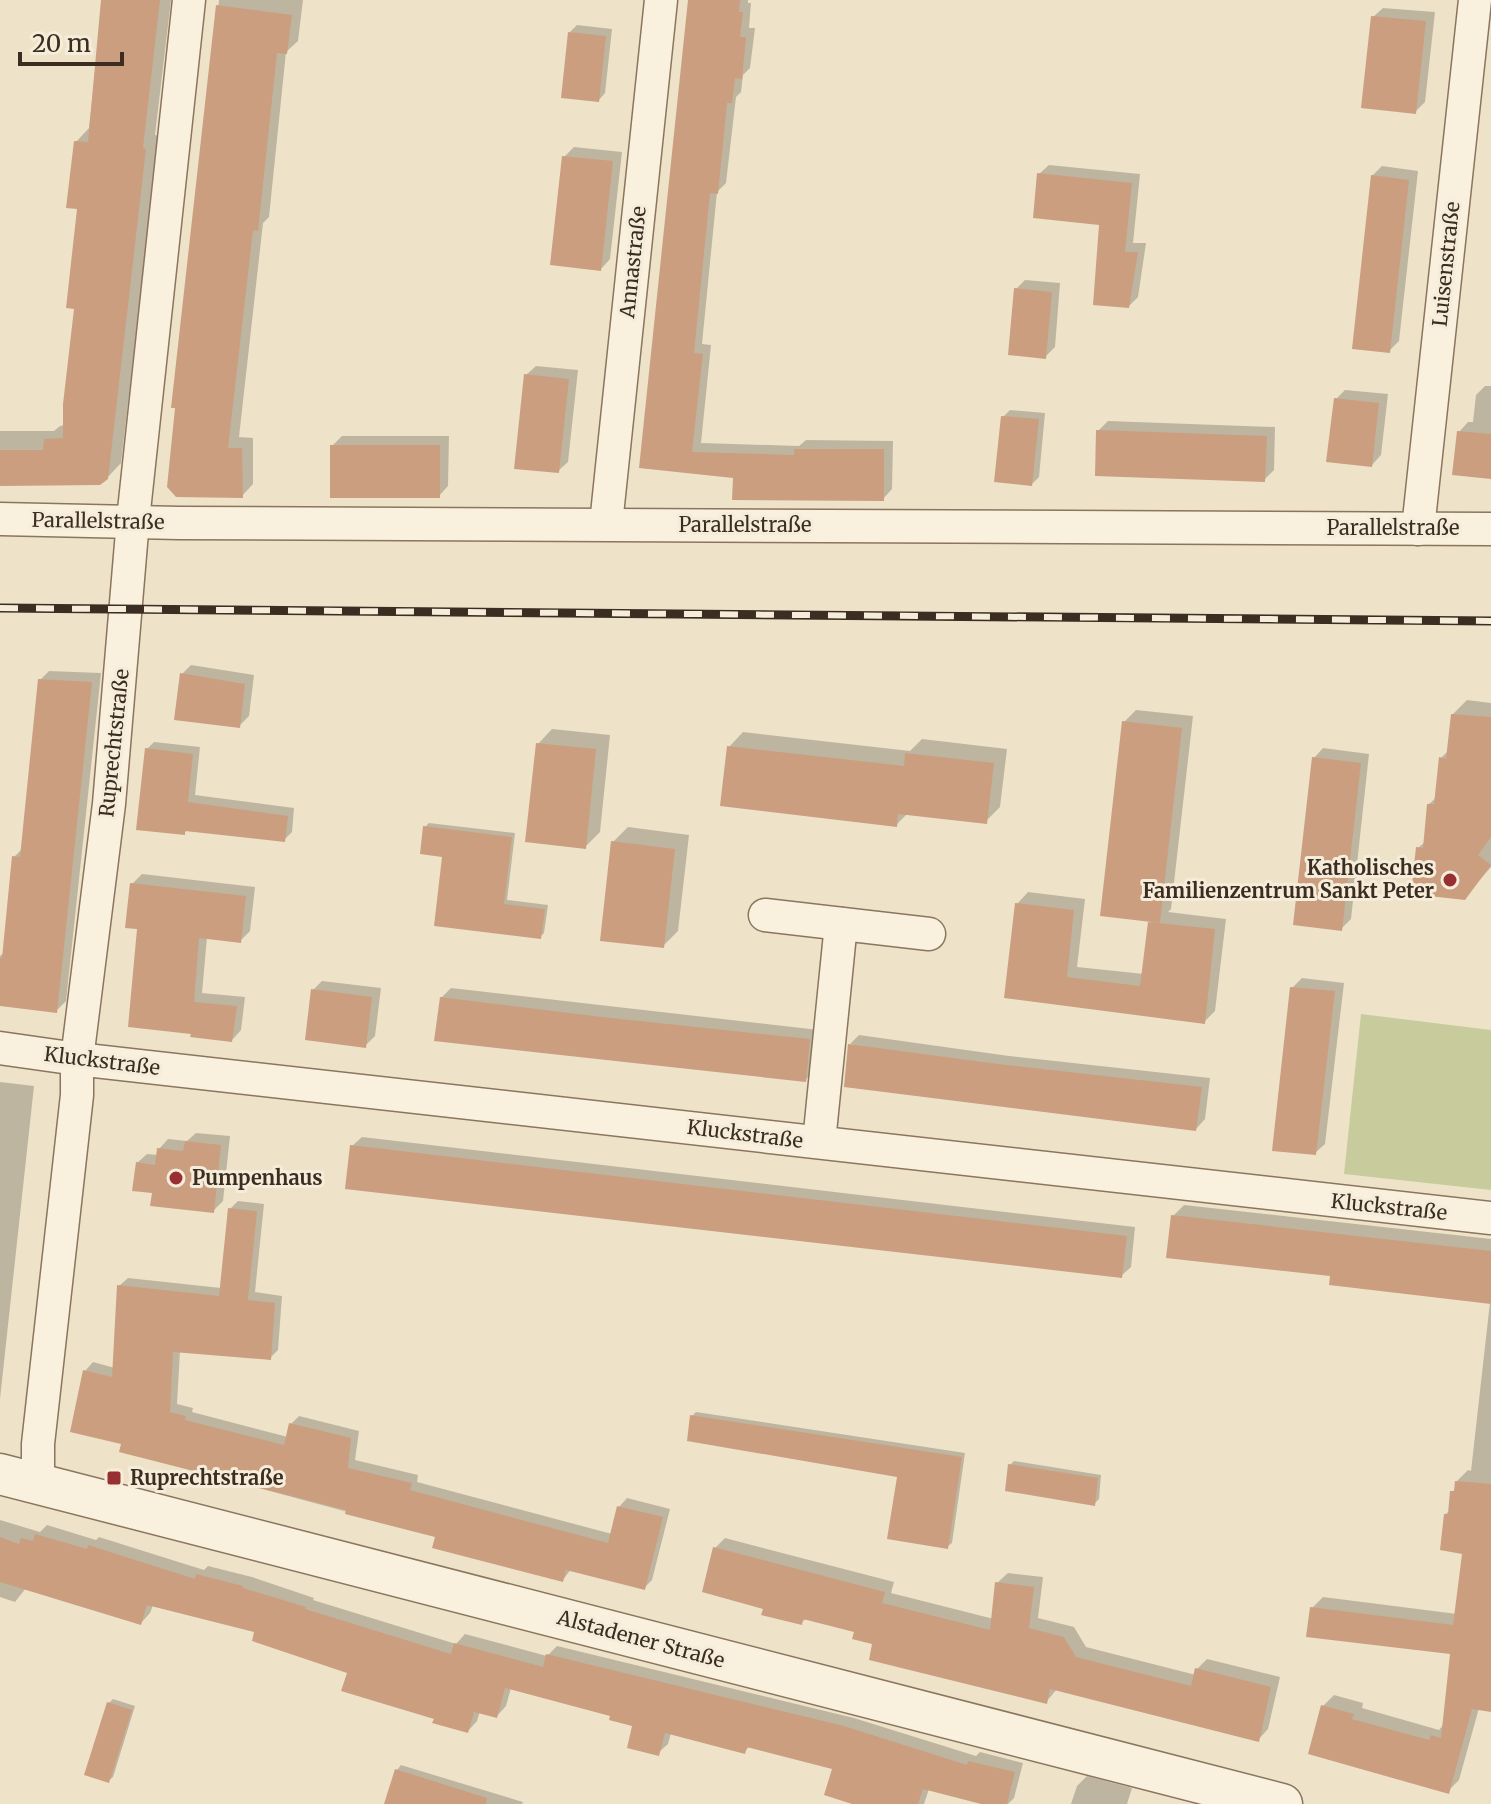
<svg xmlns="http://www.w3.org/2000/svg" width="1491" height="1804" font-family="Merriweather,serif">
	<rect width="100%" height="100%" fill="#eee3c9"/>
	<path fill="#c8cc9d" d="M1361,1014L1491,1030V1190L1344,1174Z"/>
	<g fill="#0003">
		<path d="M103,0H171L155,135L159,136L121,463L107,478L0,484V431H54L60,426L65,425L76,308L79,207L76,142L89,128Z"/>
		<path d="M219,0H303L298,41L286,52L269,217L263,223L239,437L253,438V484L242,496L177,406H174Z"/>
		<path d="M691,0H748V3H751L749,28H755L750,68L743,75L741,92L736,97L726,183L717,192L702,344L711,345L701,443L799,446L806,440L893,441L892,489L883,499L735,476L641,466Z"/>
		<path d="M1383,8L1435,12L1425,102L1415,112L1373,17Z"/>
		<path d="M577,25L612,29L605,93L599,100L570,32Z"/>
		<path d="M574,147L622,152L610,259L601,269L564,157Z"/>
		<path d="M1049,165L1140,174L1133,243H1146L1138,297L1129,306L1101,223L1039,174Z"/>
		<path d="M1382,166L1418,171L1399,341L1389,351L1372,176Z"/>
		<path d="M1025,280L1060,283L1055,347L1045,357L1016,289Z"/>
		<path d="M536,366L578,370L568,462L558,471L526,375Z"/>
		<path d="M1485,386H1491V477L1459,432L1468,422H1473L1476,395Z"/>
		<path d="M1345,390L1388,394L1381,455L1372,465L1336,399Z"/>
		<path d="M1010,410L1045,413L1039,477L1032,484L1003,417Z"/>
		<path d="M1108,421L1275,427L1274,470L1264,480L1098,431Z"/>
		<path d="M342,436H449L448,486L439,496L332,446Z"/>
		<path d="M191,665L254,675L249,716L239,726L182,674Z"/>
		<path d="M49,671L101,673L66,1001L57,1010L0,1004V956L5,952L14,857L23,848L40,680Z"/>
		<path d="M1467,700L1491,703V867L1464,898L1418,848L1426,841L1429,804L1437,797L1441,758L1448,751L1452,715Z"/>
		<path d="M1136,710L1193,716L1171,909L1168,912L1226,919L1215,1011L1204,1022L1006,997L1017,904L1028,892L1085,899L1077,967L1144,974L1150,923L1153,920L1124,722Z"/>
		<path d="M552,729L610,735L600,832L585,847L538,744Z"/>
		<path d="M743,732L910,751L922,739L1007,749L1000,807L986,821L908,813L896,825L729,747Z"/>
		<path d="M154,742L200,747L195,795L294,808L292,832L284,840L189,829L184,833L147,749Z"/>
		<path d="M1323,748L1369,754L1351,919L1341,929L1314,758Z"/>
		<path d="M429,823L515,833L507,900L548,905L544,933L540,937L444,855L425,827Z"/>
		<path d="M628,827L689,835L678,931L663,946L613,842Z"/>
		<path d="M142,874L255,887L250,931L240,941L207,937L202,993L245,997L241,1030L232,1040L193,1032L139,927L132,884Z"/>
		<path d="M1302,978L1344,983L1325,1144L1315,1153L1292,988Z"/>
		<path d="M322,981L381,988L375,1036L365,1046L313,990Z"/>
		<path d="M451,988L819,1030L815,1071L805,1080L441,998Z"/>
		<path d="M859,1035L1009,1056L1210,1078L1205,1119L1196,1129L850,1044Z"/>
		<path d="M0,1082L34,1086L0,1399Z"/>
		<path d="M196,1133L230,1136L223,1201L213,1211L154,1191L137,1163L147,1154L158,1155L159,1149L168,1139L187,1141Z"/>
		<path d="M362,1137L1135,1227L1131,1267L1121,1276L352,1146Z"/>
		<path d="M238,1201L264,1204L255,1292L282,1296L278,1350L270,1358L180,1351L177,1404L193,1408L192,1412L288,1437L291,1424L299,1416L359,1431L355,1460L418,1475L417,1482L612,1534L619,1507L627,1498L670,1509L652,1580L644,1588L571,1569L563,1580L437,1536L121,1451L123,1443L85,1371L93,1362L115,1368L119,1286L128,1278L221,1288L230,1209Z"/>
		<path d="M1184,1205L1491,1239V1710L1479,1708L1459,1780L1448,1791L1323,1706L1334,1695L1363,1703L1362,1708L1439,1730L1444,1724L1452,1653L1312,1608L1323,1597L1457,1614L1464,1553L1446,1514L1450,1510L1452,1492L1457,1488V1481L1468,1470L1471,1471L1490,1302L1333,1274L1173,1216Z"/>
		<path d="M696,1412L965,1453L952,1543L947,1547L899,1475L692,1416Z"/>
		<path d="M1014,1461L1101,1475L1099,1499L1095,1503L1010,1465Z"/>
		<path d="M0,1520L40,1532L47,1525L96,1540L99,1537L204,1570L208,1566L252,1577L314,1598L313,1600L456,1644L465,1634L547,1656L557,1646L854,1718L976,1756L980,1752L1023,1763L1014,1798L1008,1804H989L929,1789L924,1804H859L835,1768L750,1746L744,1752L671,1733L668,1744L658,1753L634,1724L613,1715L511,1688L506,1706L497,1716L480,1711L477,1721L468,1731L436,1718L349,1672L257,1631L153,1605L150,1613L141,1623L26,1588L15,1602L0,1597Z"/>
		<path d="M725,1538L894,1582L891,1593L994,1619L997,1583L1008,1573L1043,1577L1038,1618L1074,1627L1086,1647L1196,1675L1197,1669L1207,1659L1280,1677L1268,1729L1258,1740L1057,1689L1046,1702L875,1642L856,1631L807,1618L801,1623L766,1607L715,1548Z"/>
		<path d="M113,1699L135,1706L113,1777L108,1781L109,1703Z"/>
		<path d="M401,1765L523,1802L522,1804H386L397,1770Z"/>
		<path d="M1087,1776L1132,1788L1127,1804H1071L1077,1786Z"/>
	</g>
	<g fill="#cb9e80">
		<path d="M101,0H160L143,148L146,149L108,479L100,485L0,486V450H43L44,439L63,438V404L74,309L66,308L77,209L66,208L74,141L88,142Z"/>
		<path d="M688,0H740L739,12H743L740,37H746L742,79L735,78L732,103H727L718,194L710,193L694,353L703,354L692,452L794,455V449H884V501L732,500L733,478L639,468Z"/>
		<path d="M216,5L292,15L287,54L277,53L258,231L253,230L228,448H242L243,498L176,497L167,487L175,408H171Z"/>
		<path d="M1371,16L1426,21L1416,114L1361,108Z"/>
		<path d="M568,32L606,36L599,102L561,98Z"/>
		<path d="M562,156L613,161L601,271L550,265Z"/>
		<path d="M1037,173L1132,183L1125,252H1138L1129,308L1093,305L1099,225L1033,218Z"/>
		<path d="M1371,175L1409,180L1390,353L1352,349Z"/>
		<path d="M1014,288L1052,292L1046,359L1008,355Z"/>
		<path d="M524,374L569,379L559,473L514,469Z"/>
		<path d="M1334,398L1379,403L1372,467L1326,462Z"/>
		<path d="M1001,416L1039,419L1032,486L994,482Z"/>
		<path d="M1096,430L1267,436L1265,482L1095,476Z"/>
		<path d="M1457,431L1491,434V479L1452,475Z"/>
		<rect x="330" y="445" width="110" height="53"/>
		<path d="M180,673L245,684L240,728L174,720Z"/>
		<path d="M38,679L92,682L57,1013L0,1006V958H2L12,856L20,857Z"/>
		<path d="M1451,714L1491,717V837L1478,855L1491,865L1465,900L1411,894L1416,847L1423,848L1427,804H1434L1439,757L1446,759Z"/>
		<path d="M1122,721L1182,728L1160,923L1100,916Z"/>
		<path d="M536,743L596,749L586,849L525,842Z"/>
		<path d="M727,746L904,766L905,753L994,763L987,824L898,814L897,827L720,806Z"/>
		<path d="M145,748L193,754L188,802L288,816L285,842L185,831V835L136,830Z"/>
		<path d="M1312,757L1361,763L1342,931L1293,925Z"/>
		<path d="M423,826L512,837L504,904L545,909L541,939L434,926L442,857L420,854Z"/>
		<path d="M611,841L675,849L664,948L600,941Z"/>
		<path d="M130,883L246,896L241,943L199,938L194,1002L237,1006L232,1042L190,1037L191,1034L128,1027L137,929L125,928Z"/>
		<path d="M1015,903L1074,910L1067,977L1140,986L1148,922L1215,929L1205,1024L1004,998Z"/>
		<path d="M1290,987L1335,991L1316,1155L1272,1151Z"/>
		<path d="M311,989L372,997L366,1048L305,1040Z"/>
		<path d="M440,997L602,1017L810,1039L806,1082L434,1041Z"/>
		<path d="M848,1044L998,1064L1202,1087L1196,1131L844,1087Z"/>
		<path d="M185,1141L221,1145L214,1213L150,1206L152,1193L132,1191L136,1162L155,1165L157,1148L183,1151Z"/>
		<path d="M350,1145L1127,1236L1122,1278L345,1189Z"/>
		<path d="M228,1208L257,1211L248,1300L275,1303L271,1360L173,1352L170,1412L186,1416L185,1420L284,1445L289,1423L351,1438L348,1468L412,1483L410,1490L608,1543L617,1506L663,1517L645,1590L566,1570L563,1582L432,1548L435,1537L345,1514L346,1510L119,1452L121,1444L70,1432L83,1370L112,1377L117,1285L219,1296Z"/>
		<path d="M1171,1215L1491,1251V1304L1329,1285L1330,1276L1166,1258Z"/>
		<path d="M690,1415L962,1457L948,1549L887,1539L897,1477L687,1441Z"/>
		<path d="M1008,1464L1098,1478L1095,1506L1005,1491Z"/>
		<path d="M1455,1481L1491,1484V1712L1472,1709L1449,1794L1308,1754L1321,1705L1354,1714L1352,1719L1429,1740L1431,1735L1441,1738L1450,1654L1306,1637L1310,1607L1453,1625L1462,1554L1440,1550L1444,1514H1448L1450,1491H1454Z"/>
		<path d="M35,1534L87,1549L88,1545L195,1579L196,1574L243,1586V1588L306,1607L305,1609L451,1654L454,1643L543,1667L546,1654L844,1726L967,1765L968,1761L1015,1772L1007,1804H981L923,1789L918,1804H852L824,1795L832,1769L747,1747L745,1754L665,1733L659,1756L627,1748L632,1726L609,1720L610,1716L505,1688L497,1718L474,1712L468,1733L432,1723L434,1719L341,1691L347,1673L252,1641L254,1632L147,1605L141,1625L0,1582V1537L19,1544L21,1538L33,1541Z"/>
		<path d="M713,1547L885,1592L882,1603L990,1630L995,1582L1034,1587L1029,1628L1064,1637L1076,1657L1191,1686L1195,1668L1271,1687L1259,1742L1050,1689L1047,1704L869,1660L872,1644L852,1639L854,1632L803,1619L802,1625L761,1615L763,1609L702,1592Z"/>
		<path d="M107,1702L132,1710L109,1783L84,1775Z"/>
		<path d="M395,1769L487,1798L486,1804H384Z"/>
	</g>
	<g fill="none" stroke-linecap="round" stroke-linejoin="round">
		<g stroke="#8a755e" stroke-width="35">
			<g id="minor">
				<path d="M0,519L179,523L1491,529"/>
				<path d="M606,524L661,0"/>
				<path d="M1418,529L1475,0"/>
				<path d="M765,915L929,934"/>
				<path d="M0,1048L77,1059L1491,1218"/>
				<path d="M819,1142L841,924"/>
				<path d="M38,1485V1444L77,1095V1059L109,804L133,520L189,0"/>
			</g>
		</g>
		<g stroke="#8a755e" stroke-width="43">
			<path id="tertiary" d="M0,1474L1282,1804"/>
		</g>
		<use href="#minor" stroke="#f9f0dd" stroke-width="32"/>
		<use href="#tertiary" stroke="#f9f0dd" stroke-width="40"/>
		<g stroke="#3b2d21" stroke-width="9">
			<path id="rail" d="M0,608L1491,621"/>
		</g>
		<use href="#rail" stroke="#f5edd9" stroke-width="6" stroke-dasharray="18" stroke-linecap="butt"/>
	</g>
	<g fill="#982f32" stroke="#f5edd9" stroke-width="3">
		<circle cx="1450" cy="880" r="8"/>
		<circle cx="176" cy="1178" r="8"/>
		<rect x="106" y="1470" width="16" height="16" rx="4"/>
	</g>
	<g text-anchor="middle" stroke-width="6" stroke-linejoin="round" paint-order="stroke">
		<g font-size="20" fill="#3b2d21" stroke="#f5edd9">
			<text transform="translate(633 262) rotate(-84)" y="7">Annastraße</text>
			<text transform="translate(1446 264) rotate(-84)" y="7">Luisenstraße</text>
			<text transform="translate(98 521) rotate(1)" y="7">Parallelstraße</text>
			<text x="745" y="532">Parallelstraße</text>
			<text x="1393" y="535">Parallelstraße</text>
			<text transform="translate(114 743) rotate(-84)" y="7">Ruprechtstraße</text>
			<text transform="translate(102 1061) rotate(7)" y="7">Kluckstraße</text>
			<text transform="translate(745 1134) rotate(7)" y="7">Kluckstraße</text>
			<text transform="translate(1389 1207) rotate(6)" y="7">Kluckstraße</text>
			<text transform="translate(641 1639) rotate(15)" y="7">Alstadener Straße</text>
		</g>
		<g font-size="20" font-weight="bold" fill="#3b2d21" stroke="#f5edd9" text-anchor="start">
			<text x="1434" y="875" text-anchor="end">Katholisches<tspan x="1434" dy="23">Familienzentrum Sankt Peter</tspan></text>
			<text x="192" y="1185">Pumpenhaus</text>
			<text x="130" y="1485">Ruprechtstraße</text>
		</g>
	</g>
	<path d="M20 52v12h102v-12" fill="none" stroke="#3b2d21" stroke-width="4"/>
	<text x="32" y="52" font-size="24" fill="#3b2d21" stroke="#f5edd9" stroke-width="6" paint-order="stroke">20 m</text>
</svg>
